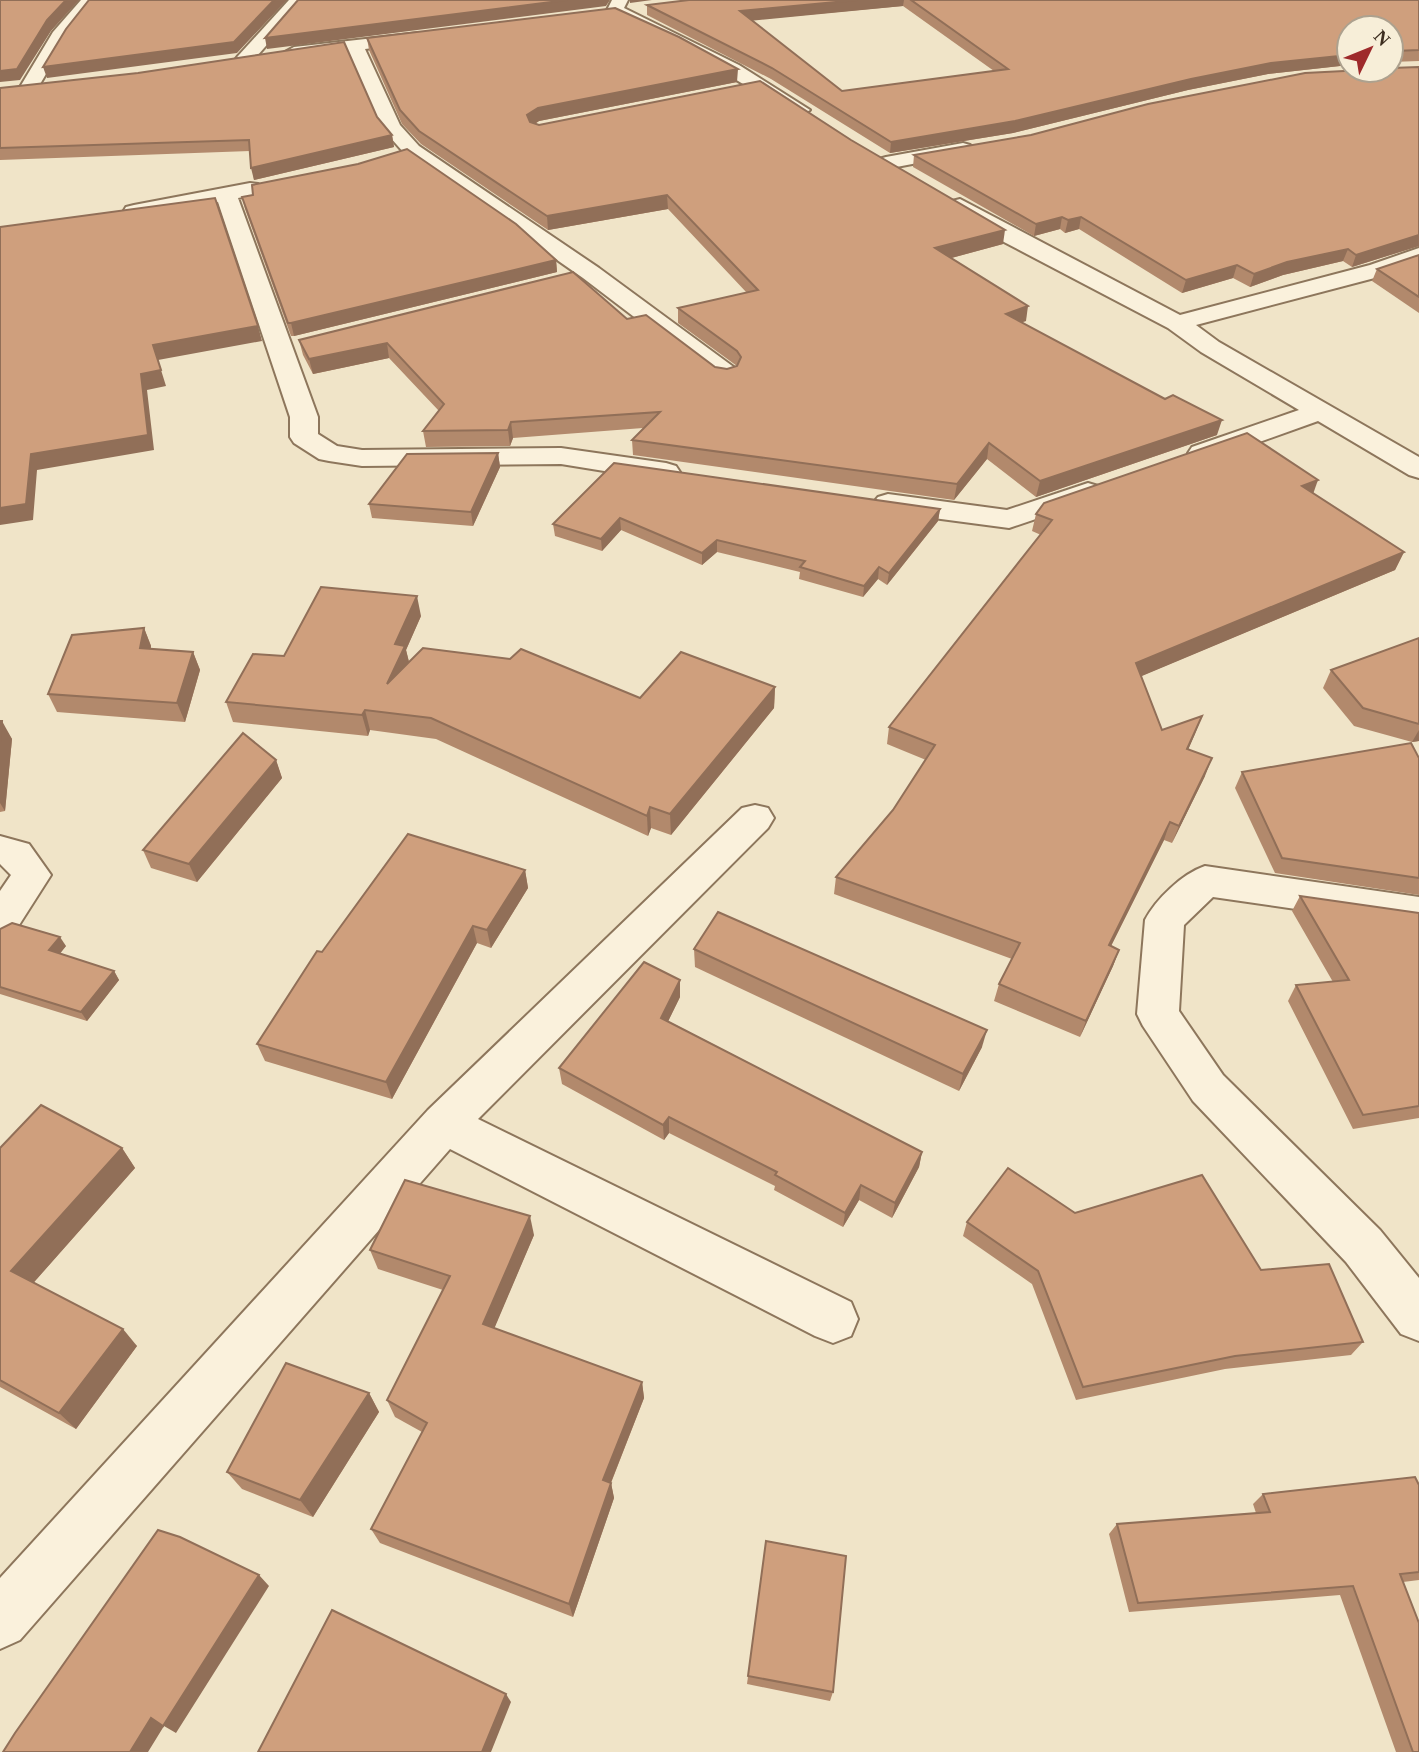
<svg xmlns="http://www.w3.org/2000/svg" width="1419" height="1752" font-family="Georgia,serif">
	<rect width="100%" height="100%" fill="#f0e4c8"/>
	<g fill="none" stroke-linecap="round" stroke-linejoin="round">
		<g stroke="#8d765c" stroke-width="4">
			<g id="minor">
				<path d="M81,0H98L67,38L36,91H22L20,87L53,32Z"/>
				<path d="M289,0H306L250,64H238L235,60L238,56Z"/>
				<path d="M612,0H628L624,8L739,65L810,110L800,116L793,114L703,60L609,14L607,10Z"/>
				<path d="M419,33L428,38L425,42L365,49L400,125L419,146L599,268L735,368L739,374L735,380L726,382L717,380L583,278L405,154L381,127L348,51L294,57L285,52L294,47Z"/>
				<path d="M963,143L970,145L973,149L970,153L886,169L879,167L876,163L879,159L886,157Z"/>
				<path d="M250,183L258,184L261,189L258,194L238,198L318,417V434L337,446L362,450L561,448L666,463L676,466L680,472L676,478L666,481L561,464L362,466L329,461L319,459L294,443L290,437V417L218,202L134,219L126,217L123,212L126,207L134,205Z"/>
				<path d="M960,199L1180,315L1370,265L1419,248V263L1386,275L1196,325L1219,342L1419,457V478L1409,475L1318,421L1212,459L1202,461L1192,459L1188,453L1192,447L1299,410L1201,352L1168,328L1004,242L952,211L949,206L952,201Z"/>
				<path d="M1088,483L1098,486L1102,492L1098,498L1009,528L888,512L878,509L873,503L878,497L888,494L1007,510Z"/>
				<path d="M755,805L768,808L774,818L768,828L478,1119L851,1302L858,1319L851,1336L833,1343L815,1336L450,1149L20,1640L0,1649V1578L428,1110L742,808Z"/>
				<path d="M0,836L29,844L51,875L14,933L0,937V891L11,875L0,864Z"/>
				<path d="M1205,866L1419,897V927L1213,897L1184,925L1179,1011L1223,1075L1380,1230L1419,1278V1341L1401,1334L1346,1262L1193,1101L1143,1026L1137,1014L1145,920C1156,899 1182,874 1205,866Z"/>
			</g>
		</g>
		<use href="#minor" fill="#faf1dc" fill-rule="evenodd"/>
	</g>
	<g fill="#b2896c" fill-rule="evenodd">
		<path d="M689,0H1419V61L1391,62V28H1349V65L1268,74L1188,90L1013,133L890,153L771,79L647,15V5ZM903,6L994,71L842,91L751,20Z"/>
		<path d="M367,38L737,82L539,121L535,124L1003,244L951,258L1026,321L1022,322L1217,435L1036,497L987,459L954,500L633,455L632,440L643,428L513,438L510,446L426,447L423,431L439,411L389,358L313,374L303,355L299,340L627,319L715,367L727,369L737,366L678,323V308L747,293L668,209L548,230L421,144L402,124L369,50Z"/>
		<path d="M1419,67V246L1352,267L1343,261L1283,275L1250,287L1233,278L1182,293L1079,229L1065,233L1060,229L1034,236L913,167L914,155Z"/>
		<path d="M0,88L377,117L392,135L394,147L254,180L250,151L0,160Z"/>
		<path d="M358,164L556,260L557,272L294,336H291L245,209L242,197L253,195Z"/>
		<path d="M1419,255V313L1372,281L1377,269Z"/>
		<path d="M498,453L500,467L473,526L372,518L369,504Z"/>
		<path d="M614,463L940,509L938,521L887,585L878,579L863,597L799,579L800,572L717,552L702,565L621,530L602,551L555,536L553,524Z"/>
		<path d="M1313,493L1404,552L1395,570L1141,676L1162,730L1202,716L1188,749L1205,776L1172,843L1164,840L1111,946L1119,950L1113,966L1080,1037L994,1001L999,984L1012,959L834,894L836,877L893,810L926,760L887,744L889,727L1041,535L1032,531L1036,514Z"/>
		<path d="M421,616L406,650L409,662L640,698L775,687L774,708L671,835L651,828L648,836L436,739L370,730L368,736L233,722L226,702L284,656Z"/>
		<path d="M144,628L151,646V649L193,652L200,670L185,722L57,712L48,694Z"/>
		<path d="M1419,638V741L1412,742L1354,726L1323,688L1331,670Z"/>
		<path d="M0,721L12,739L5,811L0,812Z"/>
		<path d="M1419,758V895L1275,873L1235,788L1242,772Z"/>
		<path d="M276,760L282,778L197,882L151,868L143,850Z"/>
		<path d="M525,870L528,888L491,948L477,943L392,1099L265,1061L257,1044L322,952Z"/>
		<path d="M1300,896L1419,913V1118L1353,1129L1288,1001L1296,985L1333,982L1292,911Z"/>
		<path d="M0,929L66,946L59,954L114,971L119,980L87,1021L0,994Z"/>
		<path d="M694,949L982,1047L959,1091L695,967Z"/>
		<path d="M680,980V997L668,1021L922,1152L919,1167L892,1218L859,1200L843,1227L774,1190L775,1186L669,1133L664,1140L562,1084L559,1068Z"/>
		<path d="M0,1148H122L135,1168L34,1282L137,1346L76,1429L0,1387Z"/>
		<path d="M1075,1213L1261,1270L1363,1342L1351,1355L1225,1369L1076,1400L1032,1284L963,1236L967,1222Z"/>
		<path d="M534,1235L494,1328L642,1382L644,1398L611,1483L614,1498L573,1617L380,1543L371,1529L422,1432L395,1417L387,1400L443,1290L378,1269L370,1250Z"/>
		<path d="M369,1393L379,1412L313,1517L242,1489L227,1472Z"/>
		<path d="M1419,1485V1580L1403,1582L1419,1752H1396L1340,1595L1129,1612L1109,1534L1117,1524L1256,1513L1253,1504L1263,1494Z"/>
		<path d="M766,1541L833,1692L830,1701L747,1684Z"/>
	</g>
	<g fill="#916f58">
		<path d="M66,0H79L51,31L20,80L0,82V71Z"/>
		<path d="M274,0H287L237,53L47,78L43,67Z"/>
		<path d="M567,0H610L606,6L267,49L265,38Z"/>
		<path d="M630,0H652L630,3Z"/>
		<path d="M857,0H904L903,6L739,22L740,11Z"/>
		<path d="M1349,55V65L1268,74L1188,90L1013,133L890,153L891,142L1191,79L1271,63Z"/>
		<path d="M738,69L737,82L539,121L528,128L527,115L538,108Z"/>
		<path d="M392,135L394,147L254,180L251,168Z"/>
		<path d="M667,195L668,209L548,230L547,216Z"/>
		<path d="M1062,217L1060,229L1034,236L1036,224Z"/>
		<path d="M1081,217L1079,229L1065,233L1068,220Z"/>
		<path d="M1005,230L1003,244L933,263L935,248Z"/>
		<path d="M1419,235V246L1352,267L1356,255Z"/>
		<path d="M1348,249L1343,261L1283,275L1250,287L1254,274L1287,262Z"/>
		<path d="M556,260L557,272L294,336L291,323Z"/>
		<path d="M1237,265L1233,278L1182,293L1186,280Z"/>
		<path d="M1028,306L1026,321L1003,328L1006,314Z"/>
		<path d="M258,326L262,341L158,360L153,345Z"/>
		<path d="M387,343L389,358L313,374L309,359Z"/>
		<path d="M161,370L166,386L147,390L154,450L37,470L33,520L0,525V508L31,454L141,374Z"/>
		<path d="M1222,420L1217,435L1036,497L1040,481Z"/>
		<path d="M511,422L513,438L510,446L508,430Z"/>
		<path d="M989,443L987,459L954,500L957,484Z"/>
		<path d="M498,453L500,467L473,526L471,512Z"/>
		<path d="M1318,480L1312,497L1302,486Z"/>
		<path d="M940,509L938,521L887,585L889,573Z"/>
		<path d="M620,518L621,530L602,551L601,539Z"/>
		<path d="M717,540V552L702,565V553Z"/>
		<path d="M1404,552L1395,570L1130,681L1136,663Z"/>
		<path d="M879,567L878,579L863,597L864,586Z"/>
		<path d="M417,596L421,616L406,650L410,666L387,684L395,644Z"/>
		<path d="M144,628L151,646L147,666L140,648Z"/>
		<path d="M193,652L200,670L185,722L177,703Z"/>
		<path d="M775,687L774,708L671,835L670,814Z"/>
		<path d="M365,710L370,730L368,736L362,715Z"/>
		<path d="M1202,716L1195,734L1181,766L1187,749Z"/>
		<path d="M2,721L12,739L5,811L0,803V742Z"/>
		<path d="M1419,730V741L1412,742Z"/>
		<path d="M1212,758L1205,776L1172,843L1179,826Z"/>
		<path d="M276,760L282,778L197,882L189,864Z"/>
		<path d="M650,807L651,828L648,836L647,816Z"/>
		<path d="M1170,822L1164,840L1103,962L1109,945Z"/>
		<path d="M525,870L528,888L491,948L487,930Z"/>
		<path d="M473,926L477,943L392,1099L386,1082Z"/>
		<path d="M60,937L66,946L55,960L49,950Z"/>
		<path d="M1119,950L1113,966L1080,1037L1086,1021Z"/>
		<path d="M114,971L119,980L87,1021L81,1012Z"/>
		<path d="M680,980V997L662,1034L661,1018Z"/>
		<path d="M987,1030L982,1047L959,1091L963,1074Z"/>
		<path d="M669,1117V1133L664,1140L663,1125Z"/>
		<path d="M122,1148L135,1168L28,1289L11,1271Z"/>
		<path d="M922,1152L919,1167L892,1218L895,1203Z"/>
		<path d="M861,1185L859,1200L843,1227L845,1213Z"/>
		<path d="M530,1216L534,1235L489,1341L483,1324Z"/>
		<path d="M123,1329L137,1346L76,1429L59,1413Z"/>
		<path d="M642,1382L644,1398L606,1495L603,1480Z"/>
		<path d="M369,1393L379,1412L313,1517L300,1500Z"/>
		<path d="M611,1483L614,1498L573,1617L569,1604Z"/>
		<path d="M259,1575L269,1586L176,1733L164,1726L148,1752H130L151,1718Z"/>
		<path d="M506,1694L511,1702L491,1752H482Z"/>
	</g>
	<g fill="#cf9f7d" stroke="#916f58" stroke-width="2">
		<path d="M0,0H66L47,20L17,69L0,71Z"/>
		<path d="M89,0H274L234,42L43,67L66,29Z"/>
		<path d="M298,0H567L265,38Z"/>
		<path d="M689,0H857L740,11L842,91L1008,69L911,0H1419V50L1395,51L1392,56H1391V28H1349V55L1271,63L1191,79L1015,121L891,142L772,68L647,5Z"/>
		<path d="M615,8L679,37L738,69L538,108L527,115L530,122L539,125L760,81L851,140L1005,230L935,248L1028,306L1006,314L1165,399L1173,395L1222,420L1040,481L989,443L957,484L632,440L660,412L511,422L508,430L423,431L444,404L387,343L309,359L299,340L573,272L627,319L646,315L715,367L727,369L737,366L741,357L737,351L678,308L758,290L667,195L547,216L419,131L400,110L367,38Z"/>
		<path d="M344,42L377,117L392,135L251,168L249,140L0,148V88L138,73Z"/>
		<path d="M1419,67V235L1356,255L1348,249L1287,262L1254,274L1237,265L1186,280L1081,217L1068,220L1062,217L1036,224L914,155L1031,135L1148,104L1305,73L1364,70H1391V68Z"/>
		<path d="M407,149L516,224L556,260L291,323H288L242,197L253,195L252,185L358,164Z"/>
		<path d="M215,198L258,326L153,345L161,370L141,374L148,435L31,454L26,504L0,508V227Z"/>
		<path d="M1419,255V297L1377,269Z"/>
		<path d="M1247,433L1318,480L1302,486L1404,552L1136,663L1162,730L1202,716L1187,749L1212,758L1179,826L1170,822L1109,945L1119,950L1086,1021L999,984L1020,943L836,877L893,810L935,745L889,727L1052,520L1036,514L1044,503Z"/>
		<path d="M498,453L471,512L369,504L407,454Z"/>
		<path d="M614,463L940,509L889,573L879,567L864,586L800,567L805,561L717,540L702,553L620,518L601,539L553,524Z"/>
		<path d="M321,587L417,596L395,644L405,646L387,684L423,648L510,659L521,649L640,698L681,652L775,687L670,814L650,807L647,816L431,718L365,710L362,715L226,702L253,654L284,656Z"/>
		<path d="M144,628L140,648L193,652L177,703L48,694L72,635Z"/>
		<path d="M1419,638V724L1363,708L1331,670Z"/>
		<path d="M0,721H2L0,742Z"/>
		<path d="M243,733L276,760L189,864L143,850Z"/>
		<path d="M1411,743L1419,758V878L1282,858L1242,772Z"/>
		<path d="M408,834L525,870L487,930L473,926L386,1082L257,1044L317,951L322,952Z"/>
		<path d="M1300,896L1419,913V1106L1363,1115L1296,985L1349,980Z"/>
		<path d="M718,912L987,1030L963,1074L694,949Z"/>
		<path d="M12,923L60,937L49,950L114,971L81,1012L0,987V929Z"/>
		<path d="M644,962L680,980L661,1018L922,1152L895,1203L861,1185L845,1213L775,1175L777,1172L669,1117L663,1125L559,1068Z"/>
		<path d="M41,1105L122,1148L11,1271L123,1329L59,1413L0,1380V1148Z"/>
		<path d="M1008,1168L1075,1213L1202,1175L1261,1270L1329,1264L1363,1342L1235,1356L1083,1387L1038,1271L967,1222Z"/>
		<path d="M405,1180L530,1216L483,1324L642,1382L603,1480L611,1483L569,1604L371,1529L427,1423L387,1400L450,1276L370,1250Z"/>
		<path d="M286,1363L369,1393L300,1500L227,1472Z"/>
		<path d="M1415,1477L1419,1485V1572L1400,1574L1419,1623V1752H1413L1353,1586L1138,1603L1117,1524L1270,1512L1263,1494Z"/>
		<path d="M158,1530L180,1537L259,1575L163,1726L151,1718L130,1752H3L15,1733Z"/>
		<path d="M766,1541L846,1556L833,1692L748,1676Z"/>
		<path d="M332,1610L506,1694L482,1752H258Z"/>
	</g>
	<g transform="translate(1370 49) rotate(47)"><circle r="33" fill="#f7eed8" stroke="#ada18e" stroke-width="2"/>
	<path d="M0-5L12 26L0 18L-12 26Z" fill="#9e2a2b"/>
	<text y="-10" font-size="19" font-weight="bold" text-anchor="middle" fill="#3d2e20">N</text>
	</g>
</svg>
